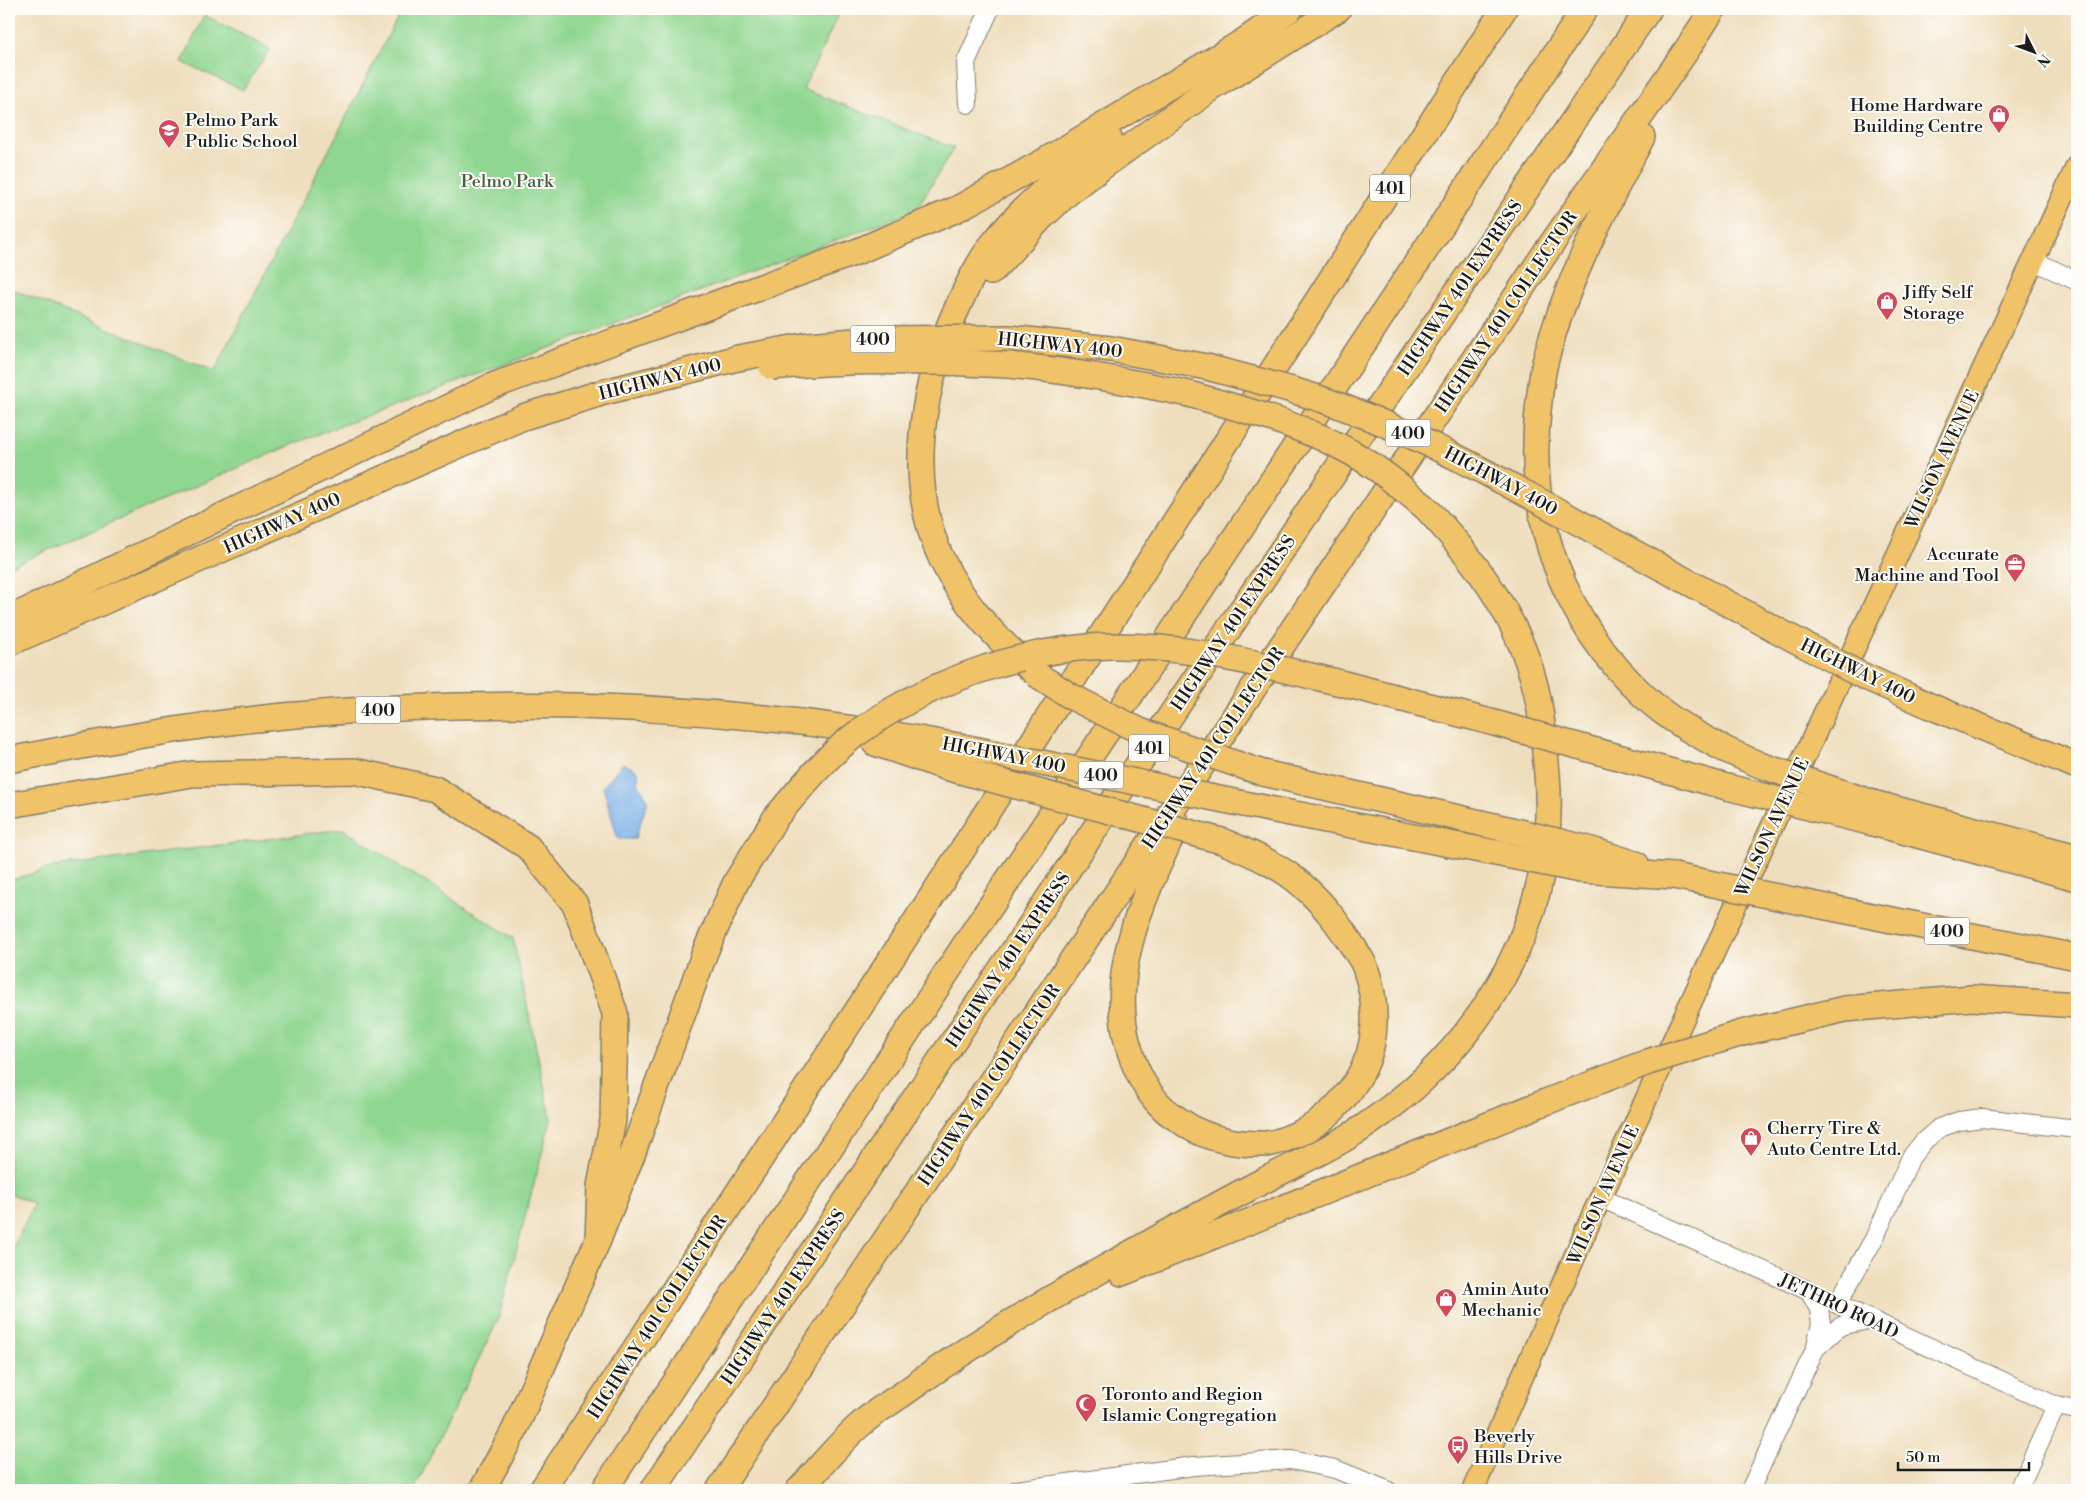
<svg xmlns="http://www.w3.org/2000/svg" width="2086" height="1499" font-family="'Libre Bodoni',serif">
	<rect width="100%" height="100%" fill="#fdfcf7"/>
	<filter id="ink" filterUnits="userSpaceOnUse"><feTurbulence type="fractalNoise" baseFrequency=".02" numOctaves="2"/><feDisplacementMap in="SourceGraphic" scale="10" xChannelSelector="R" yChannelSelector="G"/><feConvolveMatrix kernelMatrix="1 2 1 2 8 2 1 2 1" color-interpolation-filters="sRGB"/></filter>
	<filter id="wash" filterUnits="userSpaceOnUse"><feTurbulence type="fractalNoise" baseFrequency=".0096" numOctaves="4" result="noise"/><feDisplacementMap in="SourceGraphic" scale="20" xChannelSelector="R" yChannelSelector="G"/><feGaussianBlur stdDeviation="1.12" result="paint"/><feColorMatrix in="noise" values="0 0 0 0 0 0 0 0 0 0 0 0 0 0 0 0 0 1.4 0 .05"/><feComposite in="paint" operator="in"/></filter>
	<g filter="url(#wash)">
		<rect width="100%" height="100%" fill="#efdebd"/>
		<g fill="#8fd690" stroke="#567956">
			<path d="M402,9H841L803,89L954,148L916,210L298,442L9,567V288L214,372Z"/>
			<path d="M204,15L270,49L243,90L182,62Z"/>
			<path d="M343,829L513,938L551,1119L498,1320L414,1490H9V1256L34,1204L9,1193V881L53,867Z"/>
		</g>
		<path fill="#77afe6" stroke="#4a6681" d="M623,763L638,771V783L648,800L635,839H618L603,787Z"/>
	</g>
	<g filter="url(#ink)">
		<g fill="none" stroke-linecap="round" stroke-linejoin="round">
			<g stroke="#867d6c" stroke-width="20">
				<g id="minor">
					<path d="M968,104L966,62L990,9"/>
					<path d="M2034,261L2077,281"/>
					<path d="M1601,1198L1809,1291L2056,1406L2077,1410"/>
					<path d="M1837,1304L1874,1239L1911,1157L1924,1141L1939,1128L1959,1121L1982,1118L2077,1129"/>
					<path d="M1815,1349L1840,1326L1868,1320"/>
					<path d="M1016,1490L1194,1466L1291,1460L1335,1469L1387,1490"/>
					<path d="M1750,1490L1815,1349L1821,1324L1819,1309L1809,1291"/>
					<path d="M2018,1490L2056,1406"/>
				</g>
			</g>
			<g stroke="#867d6c" stroke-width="24">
				<path id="major" d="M1473,1490L1594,1212L2077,166"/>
			</g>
			<g stroke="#867d6c" stroke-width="28">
				<g id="highway">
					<path d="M1237,46L1290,9"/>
					<path d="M1642,137C1605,209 1566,281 1546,359C1541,376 1540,394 1538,411C1526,521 1564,622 1645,697C1668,719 1696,734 1724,749"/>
					<path d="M991,272L1042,217L1069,192L1102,167L1212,88L1338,9"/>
					<path d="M1009,338L1111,349L1207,367"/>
					<path d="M1009,365C1070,371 1129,381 1189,394"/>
					<path d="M1596,532L1773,628"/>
					<path d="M9,619L490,387L856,252L957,209L1043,162L1251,37"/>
					<path d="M9,643L523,417L601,393L738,358"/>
					<path d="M1032,670C996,638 963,604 942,560C904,479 922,382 959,304C968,284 978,263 992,245C1025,203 1067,170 1109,138"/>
					<path d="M1337,682L1487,721"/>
					<path d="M1930,706L2077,766"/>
					<path d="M875,743L945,767"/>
					<path d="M1578,746L1727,787"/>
					<path d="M9,760C100,742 191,725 284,716C508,695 737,705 958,746"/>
					<path d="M1263,773L1511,830"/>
					<path d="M1873,803L2077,857"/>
					<path d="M1244,804L1506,855"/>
					<path d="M9,805L192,774L354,771L435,789L528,847L575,904L615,1013L613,1120L600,1186L598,1240"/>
					<path d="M1869,822L2077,878"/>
					<path d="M1177,824C1145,894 1105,974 1130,1051C1136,1072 1148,1094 1164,1109C1170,1115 1178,1119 1185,1124C1206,1139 1240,1145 1266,1144C1274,1143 1283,1140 1290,1137C1319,1127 1341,1105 1357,1080C1378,1048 1378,1006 1366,970C1364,962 1358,955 1354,948C1339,925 1324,904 1303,886C1280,865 1250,853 1222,841"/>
					<path d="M1585,848L1636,864"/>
					<path d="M1580,870L1674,876"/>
					<path d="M1817,905L2077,957"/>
					<path d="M1742,1033L1845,1009L1971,998L2077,1005"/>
					<path d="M1122,1273L1543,1103"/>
					<path d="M482,1490L514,1431L598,1240L633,1152L705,952L736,882L776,817"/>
					<path d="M542,1490C867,999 1188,505 1504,9"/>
					<path d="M604,1490L1585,9"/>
					<path d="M653,1490L1244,606L1649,9"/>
					<path d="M719,1490L1224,732L1546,252L1688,48L1713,9"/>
					<path d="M799,1490C819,1468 839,1443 861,1424C875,1411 892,1402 907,1391C969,1346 1036,1306 1103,1269C1156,1239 1209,1209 1263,1181C1295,1164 1331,1149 1362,1128C1481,1048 1559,921 1547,774C1545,751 1543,727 1539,704C1525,626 1478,563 1425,507"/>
				</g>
			</g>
			<use href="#minor" stroke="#fff" stroke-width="18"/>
			<use href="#major" stroke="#f1c369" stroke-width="21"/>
			<use href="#highway" stroke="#f1c369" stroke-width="25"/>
			<g stroke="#867d6c" stroke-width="28" stroke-linecap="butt">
				<g id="highway-bridge">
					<path d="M738,358L809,345L878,339L1009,338"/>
					<path d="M772,367C851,359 929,361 1009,365"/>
					<path d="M1207,367C1254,380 1303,391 1348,409C1435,442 1515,488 1596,532"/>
					<path d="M1189,394C1245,410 1303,425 1354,454C1380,469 1402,488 1425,507"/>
					<path d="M1773,628L1857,673L1930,706"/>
					<path d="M1036,674L1072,697L1140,731L1263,773"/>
					<path d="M1487,721L1578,746"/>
					<path d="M958,746L1244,804"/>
					<path d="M1724,749L1760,765L1873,803"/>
					<path d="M945,767L1222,841"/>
					<path d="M1727,787L1869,822"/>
					<path d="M776,817C799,790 822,761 851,738C921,684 1022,647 1111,646C1188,645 1263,665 1337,682"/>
					<path d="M1511,830L1585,848"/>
					<path d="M1506,855L1580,870"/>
					<path d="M1674,876L1817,905"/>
					<path d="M1543,1103L1648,1062L1742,1033"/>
				</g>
			</g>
			<use href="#highway-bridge" stroke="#f1c369" stroke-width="25"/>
		</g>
	</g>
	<defs>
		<g id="shop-pin" transform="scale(1.125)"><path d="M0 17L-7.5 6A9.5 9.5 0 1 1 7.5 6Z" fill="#d1495b" stroke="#fdfcf7"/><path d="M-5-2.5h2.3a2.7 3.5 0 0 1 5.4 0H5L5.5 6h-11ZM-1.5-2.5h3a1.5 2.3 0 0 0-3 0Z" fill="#fff"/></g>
		<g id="school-pin" transform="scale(1.125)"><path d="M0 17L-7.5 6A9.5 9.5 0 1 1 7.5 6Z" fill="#d1495b" stroke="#fdfcf7"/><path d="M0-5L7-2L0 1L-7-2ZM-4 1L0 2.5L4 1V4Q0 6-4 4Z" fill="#fff"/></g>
		<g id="office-pin" transform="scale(1.125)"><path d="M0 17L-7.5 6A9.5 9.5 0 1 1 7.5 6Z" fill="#d1495b" stroke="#fdfcf7"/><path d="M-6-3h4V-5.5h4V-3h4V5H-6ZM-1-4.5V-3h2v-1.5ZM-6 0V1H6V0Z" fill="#fff"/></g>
		<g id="mosque-pin" transform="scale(1.125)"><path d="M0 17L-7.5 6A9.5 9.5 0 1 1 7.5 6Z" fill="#d1495b" stroke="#fdfcf7"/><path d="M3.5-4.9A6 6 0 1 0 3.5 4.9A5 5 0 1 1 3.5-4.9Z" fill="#fff"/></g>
		<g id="bus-pin" transform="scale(1.125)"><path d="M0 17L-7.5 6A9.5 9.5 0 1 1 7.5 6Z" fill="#d1495b" stroke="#fdfcf7"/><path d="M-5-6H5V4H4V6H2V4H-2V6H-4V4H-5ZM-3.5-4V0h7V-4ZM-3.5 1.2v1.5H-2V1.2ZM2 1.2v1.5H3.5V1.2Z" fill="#fff"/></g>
	</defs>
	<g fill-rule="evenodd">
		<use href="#shop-pin" x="1999" y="115"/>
		<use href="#school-pin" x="169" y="130"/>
		<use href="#shop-pin" x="1887" y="302"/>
		<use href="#office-pin" x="2015" y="564"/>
		<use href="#shop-pin" x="1751" y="1138"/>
		<use href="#shop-pin" x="1446" y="1299"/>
		<use href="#mosque-pin" x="1086" y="1404"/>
		<use href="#bus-pin" x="1458" y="1446"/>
	</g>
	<g text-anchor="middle" stroke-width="4" stroke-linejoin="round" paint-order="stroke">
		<g fill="#fdfcf7" stroke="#605f5e" stroke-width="1">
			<rect x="1370" y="174.5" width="40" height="27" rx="4"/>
			<rect x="850.5" y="325.5" width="45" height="27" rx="4"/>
			<rect x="1385.5" y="419.5" width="45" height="27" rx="4"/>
			<rect x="355.5" y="696.5" width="45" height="27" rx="4"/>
			<rect x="1129" y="734.5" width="40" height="27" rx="4"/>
			<rect x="1078.5" y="761.5" width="45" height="27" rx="4"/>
			<rect x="1924.5" y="917.5" width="45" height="27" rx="4"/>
		</g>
		<g font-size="16" font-weight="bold" fill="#1c1c1c">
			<text x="1390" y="194">401</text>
			<text x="873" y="345">400</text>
			<text x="1408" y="439">400</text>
			<text x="378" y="716">400</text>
			<text x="1149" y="754">401</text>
			<text x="1101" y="781">400</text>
			<text x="1947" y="937">400</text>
		</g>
		<g font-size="18" fill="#1c1c1c" stroke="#fdfcf7" text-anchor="start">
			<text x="1983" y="111" text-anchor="end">Home Hardware<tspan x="1983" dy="21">Building Centre</tspan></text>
			<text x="185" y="126">Pelmo Park<tspan x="185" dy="21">Public School</tspan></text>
			<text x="1903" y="298">Jiffy Self<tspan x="1903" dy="21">Storage</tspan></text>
			<text x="1999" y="560" text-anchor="end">Accurate<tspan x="1999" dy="21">Machine and Tool</tspan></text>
			<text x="1767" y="1134">Cherry Tire &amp;<tspan x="1767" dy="21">Auto Centre Ltd.</tspan></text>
			<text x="1462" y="1295">Amin Auto<tspan x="1462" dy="21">Mechanic</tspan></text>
			<text x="1102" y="1400">Toronto and Region<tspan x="1102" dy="21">Islamic Congregation</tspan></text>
			<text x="1474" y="1442">Beverly<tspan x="1474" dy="21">Hills Drive</tspan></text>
		</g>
		<g font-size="18" fill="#445d45" stroke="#fdfcf7">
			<text x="507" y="187">Pelmo Park</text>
		</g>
		<g font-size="18" fill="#1c1c1c" stroke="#fdfcf7">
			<text transform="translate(1460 288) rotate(-56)" y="6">HIGHWAY 401 EXPRESS</text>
			<text transform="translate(1506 312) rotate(-56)" y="6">HIGHWAY 401 COLLECTOR</text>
			<text transform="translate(1060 345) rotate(6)" y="6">HIGHWAY 400</text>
			<text transform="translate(660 379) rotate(-14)" y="6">HIGHWAY 400</text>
			<text transform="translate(1942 459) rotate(-65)" y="6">WILSON AVENUE</text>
			<text transform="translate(1501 481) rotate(28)" y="6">HIGHWAY 400</text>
			<text transform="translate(282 523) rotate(-24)" y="6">HIGHWAY 400</text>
			<text transform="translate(1233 623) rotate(-56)" y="6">HIGHWAY 401 EXPRESS</text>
			<text transform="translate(1858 671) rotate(26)" y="6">HIGHWAY 400</text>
			<text transform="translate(1213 748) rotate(-56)" y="6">HIGHWAY 401 COLLECTOR</text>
			<text transform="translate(1004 755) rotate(11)" y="6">HIGHWAY 400</text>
			<text transform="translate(1772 827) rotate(-65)" y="6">WILSON AVENUE</text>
			<text transform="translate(1008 960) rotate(-56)" y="6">HIGHWAY 401 EXPRESS</text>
			<text transform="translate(989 1085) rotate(-56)" y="6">HIGHWAY 401 COLLECTOR</text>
			<text transform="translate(1603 1195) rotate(-66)" y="6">WILSON AVENUE</text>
			<text transform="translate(783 1297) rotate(-56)" y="6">HIGHWAY 401 EXPRESS</text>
			<text transform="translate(1839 1306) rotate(25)" y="6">JETHRO ROAD</text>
			<text transform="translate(657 1317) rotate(-57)" y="6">HIGHWAY 401 COLLECTOR</text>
		</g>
	</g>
	<rect width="2086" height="1499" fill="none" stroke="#fdfcf7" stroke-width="30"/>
	<g transform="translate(2034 52) rotate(132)" stroke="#fdfcf7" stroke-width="4" paint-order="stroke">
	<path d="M0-4L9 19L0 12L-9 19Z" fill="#1c1c1c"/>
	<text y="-8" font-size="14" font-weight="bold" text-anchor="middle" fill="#1c1c1c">N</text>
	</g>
	<path d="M1898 1462v8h131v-8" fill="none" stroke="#1c1c1c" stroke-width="2.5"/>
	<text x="1906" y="1462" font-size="15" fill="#1c1c1c" stroke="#fdfcf7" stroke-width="4" paint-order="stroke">50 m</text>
</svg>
